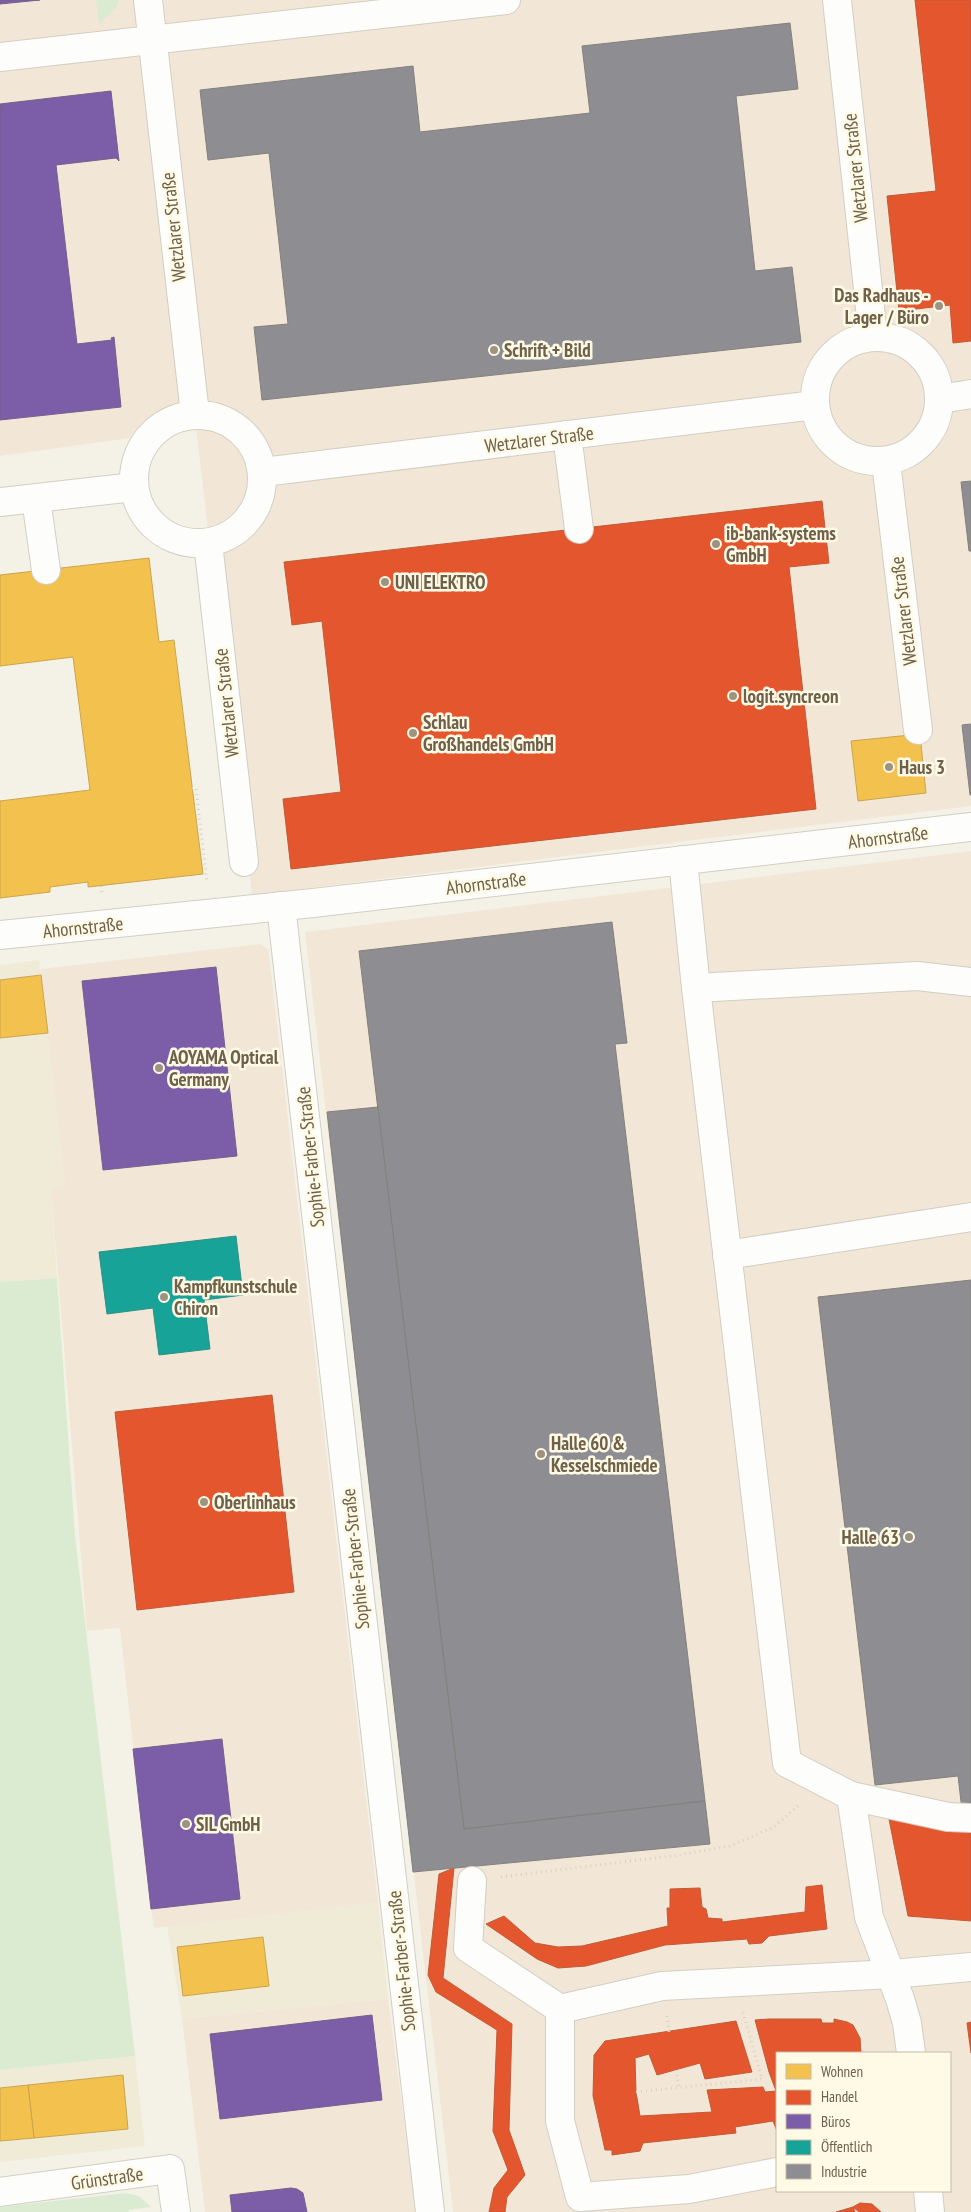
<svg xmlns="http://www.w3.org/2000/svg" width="971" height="2212" font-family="'PT Sans Narrow',sans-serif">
	<rect width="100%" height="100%" fill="#f4f2e7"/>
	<g fill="#efebd7">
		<path d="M39,960L65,1188L51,1189L57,1278L0,1282V965Z"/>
		<path d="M378,1902L388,1999L182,2019L167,1926Z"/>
		<path d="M135,2056L145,2146L0,2162V2070Z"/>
	</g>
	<g fill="#f2e7d7" fill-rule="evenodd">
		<path d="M0,0H971V806L252,895L196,429L0,456Z"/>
		<path d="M971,851V2212H453L305,932ZM777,2053H950V2191H777Z"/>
		<path d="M260,944L268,949L270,963L378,1902L154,1928L151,1909L120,1628L87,1631L51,1189L65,1187L40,969Z"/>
		<path d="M388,1999L416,2212H205L182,2019Z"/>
	</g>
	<g fill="#dbebd2">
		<path d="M96,0H119L116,8L99,24Z"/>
		<path d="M57,1278L75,1535L135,2056L0,2070V1282Z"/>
		<path d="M126,2193L139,2196L151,2207L129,2210V2212H0V2207Z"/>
	</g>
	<g fill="#f2c14e" stroke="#cba44d">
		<path d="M149,558L159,642L174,640L203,874L88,887V882L50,887V892L0,898V801L90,790L73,657L0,666V575Z"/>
		<path d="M920,734L926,793L858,801L851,741Z"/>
		<path d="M41,975L48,1033L0,1038V980Z"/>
		<path d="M263,1937L269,1986L183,1996L177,1947Z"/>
		<path d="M123,2075L128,2129L34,2138L28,2085Z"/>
		<path d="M28,2085L34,2138L0,2141V2088Z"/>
	</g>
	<g fill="#e4572e" stroke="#c15a36">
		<path d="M915,0H971V341L953,343L950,305L899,311L887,196L936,191Z"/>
		<path d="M822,501L829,563L789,567L816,809L291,869L283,799L341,792L322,621L292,625L284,562Z"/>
		<path d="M272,1395L294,1592L137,1610L115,1412Z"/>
		<path d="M889,1819L971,1832V1921L908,1916Z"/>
		<path d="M454,1868L443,1978L512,2024L509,2130L525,2175L507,2197L505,2212H489L494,2188L508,2170L493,2131L497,2030L436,1992L428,1975L439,1874Z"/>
		<path d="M822,1885L827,1929L769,1936L762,1943L749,1944L747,1939L665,1945L586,1966L558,1968L537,1959L486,1924L504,1916L535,1943L558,1947L582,1946L668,1926L667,1908H670V1889L700,1888L702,1907L706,1909L708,1918L722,1919V1922L805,1912L806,1887Z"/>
		<path d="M769,2019H821L822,2023H834V2019L847,2022L853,2025L860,2038L861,2053H777V2131L773,2121L735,2127L736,2133L643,2143L640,2151L612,2155V2150H605L593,2096L594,2055L605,2041L736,2021L752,2072L705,2079L700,2063L657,2075L649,2054L635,2058L636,2092L640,2116L712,2112L707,2090L763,2087L765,2092L776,2091L769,2072L755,2020Z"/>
		<path d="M971,2022V2053L967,2023Z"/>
		<path d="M860,2203L872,2204L881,2212H859L853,2207Z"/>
		<path d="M853,2207L855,2212H836Z"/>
	</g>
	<g fill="#7b5ea7" stroke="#775f8b">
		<path d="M0,0H40L0,4Z"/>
		<path d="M111,91L119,161L116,158L56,165L77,344L112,340L111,338L114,337L121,407L0,420V104Z"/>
		<path d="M216,967L237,1156L103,1170L82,981Z"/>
		<path d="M222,1739L240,1899L151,1909L133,1749Z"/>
		<path d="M372,2015L382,2100L220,2119L210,2034Z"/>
		<path d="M291,2188L297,2189L303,2193L307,2212H232L230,2195Z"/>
	</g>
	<path fill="#17a398" stroke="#318f81" d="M236,1236L243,1295L204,1300L210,1349L159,1355L153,1308L107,1314L99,1252Z"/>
	<g fill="#8d8d92" stroke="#84807c">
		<path d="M790,23L798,89L736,96L755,271L792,267L801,342L262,400L254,327L288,324L269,153L208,160L200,90L413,66L420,132L590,113L582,46Z"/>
		<path d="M971,481V551H969L961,482Z"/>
		<path d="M971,724V795H970L962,725Z"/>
		<path d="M612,922L627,1043L615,1044L705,1801L464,1829L359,951Z"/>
		<path d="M378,1107L464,1829L705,1801L710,1844L413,1872L327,1112Z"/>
		<path d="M971,1280V1809L962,1810L958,1776L875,1785L818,1297Z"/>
	</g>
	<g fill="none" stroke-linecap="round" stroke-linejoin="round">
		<g stroke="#d2cec3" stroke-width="30">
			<g id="minor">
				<path d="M148,0L195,414"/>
				<path d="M837,0L873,336"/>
				<path d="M0,57L506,0"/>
				<circle cx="877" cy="399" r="62"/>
				<path d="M940,399L971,394"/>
				<circle cx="198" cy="479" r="64"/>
				<path d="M567,435L579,529"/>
				<path d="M886,462L918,730"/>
				<path d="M263,472L815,405"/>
				<path d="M36,499L46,570"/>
				<path d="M0,502L134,487"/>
				<path d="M208,543L244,862"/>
				<path d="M683,860L696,988L787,1763L851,1796L948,1817L971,1818"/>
				<path d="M281,906L430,2212"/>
				<path d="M0,935L313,903L971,827"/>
				<path d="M696,988L917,976L971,982"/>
				<path d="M727,1255L971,1217"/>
				<path d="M851,1796L869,1917L900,1999L907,2023L911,2053"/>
				<path d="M472,1881L468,1948L560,2009L662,1986L892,1974L971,1967"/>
				<path d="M560,2009V2121L580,2197L689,2189L777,2172"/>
				<path d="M928,2191L930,2212"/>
				<path d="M0,2192L170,2169L176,2212"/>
			</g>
		</g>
		<g stroke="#d6d0c9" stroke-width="3" stroke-dasharray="1 4" stroke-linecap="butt">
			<path d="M192,788H196L207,883"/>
			<path d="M101,886L102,894"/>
			<path d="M501,1877L679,1855L730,1846L774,1827L800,1804"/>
			<path d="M667,2016L669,2032"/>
			<path d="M676,2070L679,2088"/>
			<path d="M636,2092L762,2079L743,2012"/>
		</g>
		<use href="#minor" stroke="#fdfdfb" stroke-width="28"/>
	</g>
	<g fill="#9e9381" stroke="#fefae6" stroke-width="2">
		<circle cx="939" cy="306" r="5"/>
		<circle cx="494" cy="350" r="5"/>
		<circle cx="716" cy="544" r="5"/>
		<circle cx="385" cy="582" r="5"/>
		<circle cx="733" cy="696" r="5"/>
		<circle cx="413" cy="733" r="5"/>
		<circle cx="889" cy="767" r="5"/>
		<circle cx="159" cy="1068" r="5"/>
		<circle cx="164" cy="1297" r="5"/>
		<circle cx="541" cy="1454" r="5"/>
		<circle cx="204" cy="1502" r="5"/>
		<circle cx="909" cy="1537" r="5"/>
		<circle cx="186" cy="1824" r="5"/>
	</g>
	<g text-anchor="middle" stroke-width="5" stroke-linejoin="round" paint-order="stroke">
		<g font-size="19" fill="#6f604a" stroke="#fefae6">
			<text transform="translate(855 168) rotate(-96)" y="7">Wetzlarer Straße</text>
			<text transform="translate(173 227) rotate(-96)" y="7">Wetzlarer Straße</text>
			<text transform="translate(539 439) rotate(-7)" y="7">Wetzlarer Straße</text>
			<text transform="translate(903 611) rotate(-97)" y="7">Wetzlarer Straße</text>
			<text transform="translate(226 703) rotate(-96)" y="7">Wetzlarer Straße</text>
			<text transform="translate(888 837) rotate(-7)" y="7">Ahornstraße</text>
			<text transform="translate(486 883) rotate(-7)" y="7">Ahornstraße</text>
			<text transform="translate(83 927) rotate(-6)" y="7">Ahornstraße</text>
			<text transform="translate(310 1157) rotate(-96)" y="7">Sophie-Farber-Straße</text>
			<text transform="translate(355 1559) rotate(-96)" y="7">Sophie-Farber-Straße</text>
			<text transform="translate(401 1961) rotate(-96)" y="7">Sophie-Farber-Straße</text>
			<text transform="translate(107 2178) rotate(-8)" y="7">Grünstraße</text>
		</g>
		<g font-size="19" font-weight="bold" fill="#6f604a" stroke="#fefae6" text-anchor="start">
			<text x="929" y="302" text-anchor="end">Das Radhaus -<tspan x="929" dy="22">Lager / Büro</tspan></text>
			<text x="504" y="357">Schrift + Bild</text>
			<text x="726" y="540">ib-bank-systems<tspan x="726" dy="22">GmbH</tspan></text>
			<text x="395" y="589">UNI ELEKTRO</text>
			<text x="743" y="703">logit.syncreon</text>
			<text x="423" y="729">Schlau<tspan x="423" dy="22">Großhandels GmbH</tspan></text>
			<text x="899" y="774">Haus 3</text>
			<text x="169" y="1064">AOYAMA Optical<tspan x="169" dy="22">Germany</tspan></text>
			<text x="174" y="1293">Kampfkunstschule<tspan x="174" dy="22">Chiron</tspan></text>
			<text x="551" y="1450">Halle 60 &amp;<tspan x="551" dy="22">Kesselschmiede</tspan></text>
			<text x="214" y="1509">Oberlinhaus</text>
			<text x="899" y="1544" text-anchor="end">Halle 63</text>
			<text x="196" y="1831">SIL GmbH</text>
		</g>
	</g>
	<rect x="776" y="2052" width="175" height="140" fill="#fefae6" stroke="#c5bca8"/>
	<rect x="786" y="2064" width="25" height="15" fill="#f2c14e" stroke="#c5bca8"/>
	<text x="821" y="2077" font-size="15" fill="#6f604a">Wohnen</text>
	<rect x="786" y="2090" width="25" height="15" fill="#e4572e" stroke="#c5bca8"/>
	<text x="821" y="2102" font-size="15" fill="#6f604a">Handel</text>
	<rect x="786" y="2114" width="25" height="15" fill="#7b5ea7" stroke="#c5bca8"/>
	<text x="821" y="2127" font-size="15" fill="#6f604a">Büros</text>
	<rect x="786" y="2140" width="25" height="15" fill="#17a398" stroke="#c5bca8"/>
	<text x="821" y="2152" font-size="15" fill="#6f604a">Öffentlich</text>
	<rect x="786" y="2164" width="25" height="15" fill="#8d8d92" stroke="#c5bca8"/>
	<text x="821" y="2177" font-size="15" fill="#6f604a">Industrie</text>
</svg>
